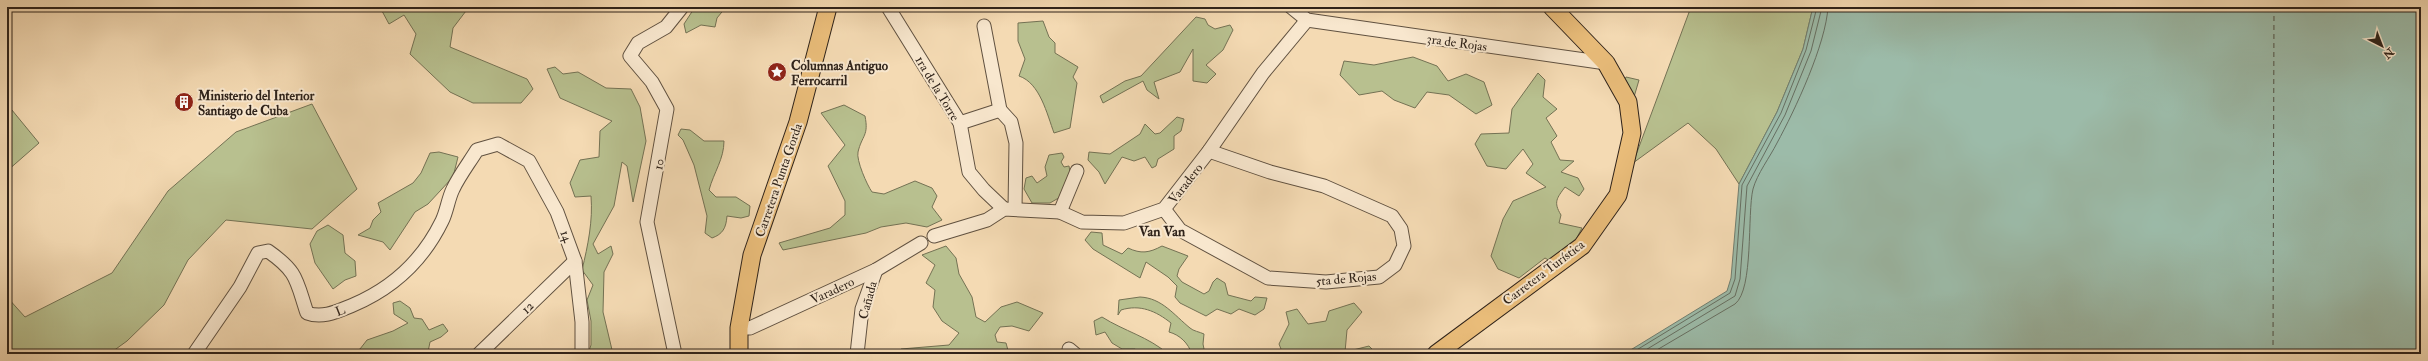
<svg xmlns="http://www.w3.org/2000/svg" width="2428" height="361" font-family="'IM FELL Double Pica',serif">
	<rect width="100%" height="100%" fill="#f4dab3"/>
	<filter id="stains"><feTurbulence type="fractalNoise" baseFrequency=".005" numOctaves="4"/><feColorMatrix values="0 0 0 0 .2 0 0 0 0 .09 0 0 0 0 .02 0 0 0 .5 -.17"/></filter>
	<radialGradient id="worn" r=".72"><stop offset=".6" stop-color="#630" stop-opacity="0"/><stop offset="1" stop-color="#630" stop-opacity=".3"/></radialGradient>
	<g fill="#b8c08f" stroke="#747254">
		<path d="M384,7H469L453,28L450,47L527,79L533,89L521,103H473L450,92L410,54L416,34L404,15L389,24L382,11Z"/>
		<path d="M695,7H726L717,18L715,27L701,25L686,33L684,24Z"/>
		<path d="M1691,7H1813L1803,49L1777,112L1739,184L1716,149L1688,123L1633,163Z"/>
		<path d="M1196,17L1205,19L1208,25L1215,29L1230,25L1233,30L1223,50L1206,65L1216,74L1207,83L1193,81V49L1180,72L1154,82L1159,99L1147,90L1143,81L1103,103L1100,96L1125,81L1141,76Z"/>
		<path d="M1043,21L1049,37L1055,43V53L1078,67L1073,77L1077,83L1070,128L1054,133C1047,114 1040,83 1019,76L1025,59L1018,41V23Z"/>
		<path d="M1413,57L1437,66L1448,81L1466,74L1484,82L1492,105L1476,114L1449,95L1427,92L1415,108L1394,100L1382,91L1359,95L1340,75L1344,61L1374,65Z"/>
		<path d="M555,67L563,74L578,72L606,88L631,89L640,107L646,141L633,202L627,166L622,162L614,206L593,244L598,254L611,246L613,254L604,272L603,312L613,354H588L591,345V321L587,300L593,285L582,270C588,245 593,221 591,196L575,197L570,183L580,160L599,157L600,131L612,121L560,98L547,69Z"/>
		<path d="M1538,73L1545,80L1543,97L1557,109L1546,118L1557,136L1551,142L1560,160L1574,161L1561,172L1578,178L1584,189L1579,196L1565,187C1557,198 1553,202 1561,215L1559,223L1582,228L1573,245L1550,261L1545,258L1519,278L1498,269L1491,256L1503,219L1513,201L1546,187L1526,173L1533,164L1523,149L1506,169L1487,166L1475,144L1481,134L1509,133L1512,109Z"/>
		<path d="M1626,77L1639,80L1634,97L1625,79Z"/>
		<path d="M7,104L39,143L7,171Z"/>
		<path d="M312,104L357,189L312,229L226,220L188,260L164,305L127,341L109,354H7V297L25,317L112,273L168,191L236,132Z"/>
		<path d="M844,105L865,116C869,136 862,135 858,152C856,160 867,185 872,192L884,194L915,181L932,188L937,196L932,207L942,220L927,227L906,223L881,227L866,233L783,250L779,243L830,228L845,215V201L828,166L845,145L821,113Z"/>
		<path d="M1177,117L1184,119L1181,131L1174,136V149L1158,159L1156,166L1152,168L1145,157L1134,161L1122,157L1105,184L1099,172L1088,160L1089,152L1110,154L1140,134L1145,124L1155,134L1160,133Z"/>
		<path d="M681,129L690,130L704,141H724C724,159 714,172 709,190L716,197H736L750,206L749,216L741,218L727,216C726,228 723,234 712,238L705,233L707,216L694,165L683,140L678,135Z"/>
		<path d="M439,152L458,157L453,177L428,204L415,212L390,250L383,242L358,235L370,228L373,220L381,212L378,203L413,183L421,173L430,153Z"/>
		<path d="M1062,153L1064,157L1061,162L1064,167L1069,166L1070,172L1062,196L1050,203H1032L1024,189L1026,178L1032,176L1037,183L1047,176L1045,167L1049,155Z"/>
		<path d="M328,225L343,235L345,253L355,261L356,276L345,280L333,289L315,263L310,244L317,231Z"/>
		<path d="M1091,232L1102,233L1103,245L1122,254L1128,248C1141,254 1149,253 1162,246L1188,256L1179,269L1177,276L1182,282L1204,294L1209,291L1213,282L1217,278L1225,283L1228,295L1251,301L1255,297L1267,298L1264,309L1255,315L1239,309L1231,314L1217,309L1206,316L1180,303L1175,297L1177,286L1168,277L1146,262L1140,278L1093,249L1085,240Z"/>
		<path d="M946,246L956,258L959,274L972,297L976,317L985,322L1001,307L1017,302L1043,313L1029,331L1012,326L1000,327L995,335L997,342L1006,343L1009,354H898L901,349L949,345L959,333L942,321L933,307L935,290L926,283L935,265L922,255Z"/>
		<path d="M1140,297C1162,298 1174,315 1190,328C1193,331 1200,332 1204,334L1203,344L1205,354H1192C1188,343 1180,335 1169,332L1171,323C1156,311 1140,304 1121,310L1118,315L1119,300Z"/>
		<path d="M400,301L410,308L414,318L422,319L429,330L443,324L448,331L441,337L430,342L428,352L424,354H350L360,349L367,340L393,331L408,323L394,314L393,303Z"/>
		<path d="M1354,303L1362,312L1347,330L1345,352L1369,346L1377,354H1283L1279,344L1289,324L1286,312L1297,309L1308,324L1326,321L1329,311Z"/>
		<path d="M1102,317C1124,331 1149,337 1168,354H1141L1135,349H1122L1112,343L1105,332L1096,335L1094,321Z"/>
	</g>
	<path fill="#9cbba9" stroke="#707e70" d="M1813,7H2421V354H1624L1727,291L1731,278L1739,184L1777,112L1803,49Z"/>
	<g fill="none" stroke-linecap="round" stroke-linejoin="round">
		<g stroke="#666f62" stroke-width="1">
			<path d="M1630,354L1730,293L1735,279L1742,185L1781,113L1806,50L1817,7"/>
			<path d="M1639,354L1735,296L1740,279L1747,186L1785,115L1811,51L1822,7"/>
			<path d="M1650,354L1735,304C1754,289 1747,214 1753,189C1757,174 1770,157 1777,143C1795,110 1826,44 1828,7"/>
		</g>
		<path stroke="#505145" stroke-width="1" stroke-dasharray="5 4" stroke-linecap="butt" d="M2273,354L2274,7"/>
		<g stroke="#605140" stroke-width="15">
			<g id="minor">
				<path d="M888,7L960,123L969,172L984,190L1004,209"/>
				<path d="M1291,7L1307,20L1606,63"/>
				<path d="M984,26L1000,110L1011,122L1016,143L1015,209"/>
				<path d="M960,123L1000,110"/>
				<path d="M1164,209L1180,230L1268,278L1326,282L1379,277L1395,265L1404,246L1401,229L1392,216L1324,186L1270,172L1209,151"/>
				<path d="M1060,212L1077,171"/>
				<path d="M934,236L987,220L1004,209L1060,212L1082,222L1124,223L1164,209L1209,151L1263,73L1307,20"/>
				<path d="M739,328H750L876,270L921,243"/>
				<path d="M1069,349L1075,354"/>
				<path d="M194,354L240,287L258,253L268,251C298,272 296,280 307,313C323,319 338,311 353,305C393,288 423,260 442,221C447,211 448,199 453,189C459,176 469,163 477,150L498,144L529,161L557,212L575,261L582,322V354"/>
				<path d="M479,354L575,261"/>
				<path d="M675,354L647,222L667,109L652,82L630,56L638,43L666,27L682,7"/>
				<path d="M857,354L862,309L876,270"/>
			</g>
		</g>
		<g stroke="#2f231a" stroke-width="19">
			<g id="major">
				<path d="M739,354V328L752,255L798,122L828,7"/>
				<path d="M1436,354L1582,246L1618,195L1632,133L1628,102L1606,63L1552,7"/>
			</g>
		</g>
		<use href="#minor" stroke="#f8e7ce" stroke-width="13"/>
		<use href="#major" stroke="#eabd7a" stroke-width="17"/>
	</g>
	<defs>
		<g id="sight-disc" transform="scale(1)"><circle r="9.5" fill="#8f2418" stroke="#f8e7ce"/><path d="M0-6L1.8-2.2L6-1.7L2.9 1.2L3.7 5.4L0 3.3L-3.7 5.4L-2.9 1.2L-6-1.7L-1.8-2.2Z" fill="#fff"/></g>
		<g id="building-disc" transform="scale(1)"><circle r="9.5" fill="#8f2418" stroke="#f8e7ce"/><path d="M-4-6H4V6H1V3H-1V6H-4ZM-2.5-4.3h1.7v1.8h-1.7ZM.8-4.3h1.7v1.8H.8ZM-2.5-1h1.7V.8h-1.7ZM.8-1h1.7V.8H.8Z" fill="#fff"/></g>
	</defs>
	<g fill-rule="evenodd">
		<use href="#sight-disc" x="777" y="72"/>
		<use href="#building-disc" x="184" y="102"/>
	</g>
	<g text-anchor="middle" stroke-width="4" stroke-linejoin="round" paint-order="stroke">
		<g font-size="13" fill="#2f231a" stroke="#f8e7ce">
			<text transform="translate(1457 42) rotate(8)" y="5">3ra de Rojas</text>
			<text transform="translate(938 88) rotate(59)" y="5">1ra de la Torre</text>
			<text transform="translate(658 164) rotate(-80)" y="5">10</text>
			<text transform="translate(778 180) rotate(-71)" y="5">Carretera Punta Gorda</text>
			<text transform="translate(1185 183) rotate(-52)" y="5">Varadero</text>
			<text transform="translate(567 236) rotate(70)" y="5">14</text>
			<text transform="translate(1543 272) rotate(-37)" y="5">Carretera Turística</text>
			<text transform="translate(1346 278) rotate(-5)" y="5">5ta de Rojas</text>
			<text transform="translate(832 290) rotate(-25)" y="5">Varadero</text>
			<text transform="translate(867 300) rotate(-75)" y="5">Cañada</text>
			<text transform="translate(527 307) rotate(-44)" y="5">12</text>
			<text transform="translate(340 310) rotate(-20)" y="5">L</text>
		</g>
		<g font-size="13" font-weight="bold" fill="#2f231a" stroke="#f8e7ce" text-anchor="start">
			<text x="791" y="70">Columnas Antiguo<tspan x="791" dy="15">Ferrocarril</tspan></text>
			<text x="198" y="100">Ministerio del Interior<tspan x="198" dy="15">Santiago de Cuba</tspan></text>
		</g>
		<g font-size="14" font-weight="bold" fill="#2f231a" stroke="#f8e7ce">
			<text x="1162" y="236">Van Van</text>
		</g>
	</g>
	<rect width="2428" height="361" fill="none" stroke="#f4dab3" stroke-width="24"/>
	<rect x="8" y="8" width="2412" height="345" fill="none" stroke="#2f231a" stroke-width="2"/>
	<rect x="12" y="12" width="2404" height="337" fill="none" stroke="#2f231a"/>
	<g transform="translate(2382 46) rotate(138)" stroke="#f8e7ce" stroke-width="3" paint-order="stroke">
	<path d="M0-3L7 15L0 10L-7 15Z" fill="#2f231a"/>
	<text y="-6" font-size="11" font-weight="bold" text-anchor="middle" fill="#2f231a">N</text>
	</g>
	<rect width="100%" height="100%" filter="url(#stains)"/>
	<rect width="100%" height="100%" fill="url(#worn)"/>
</svg>
